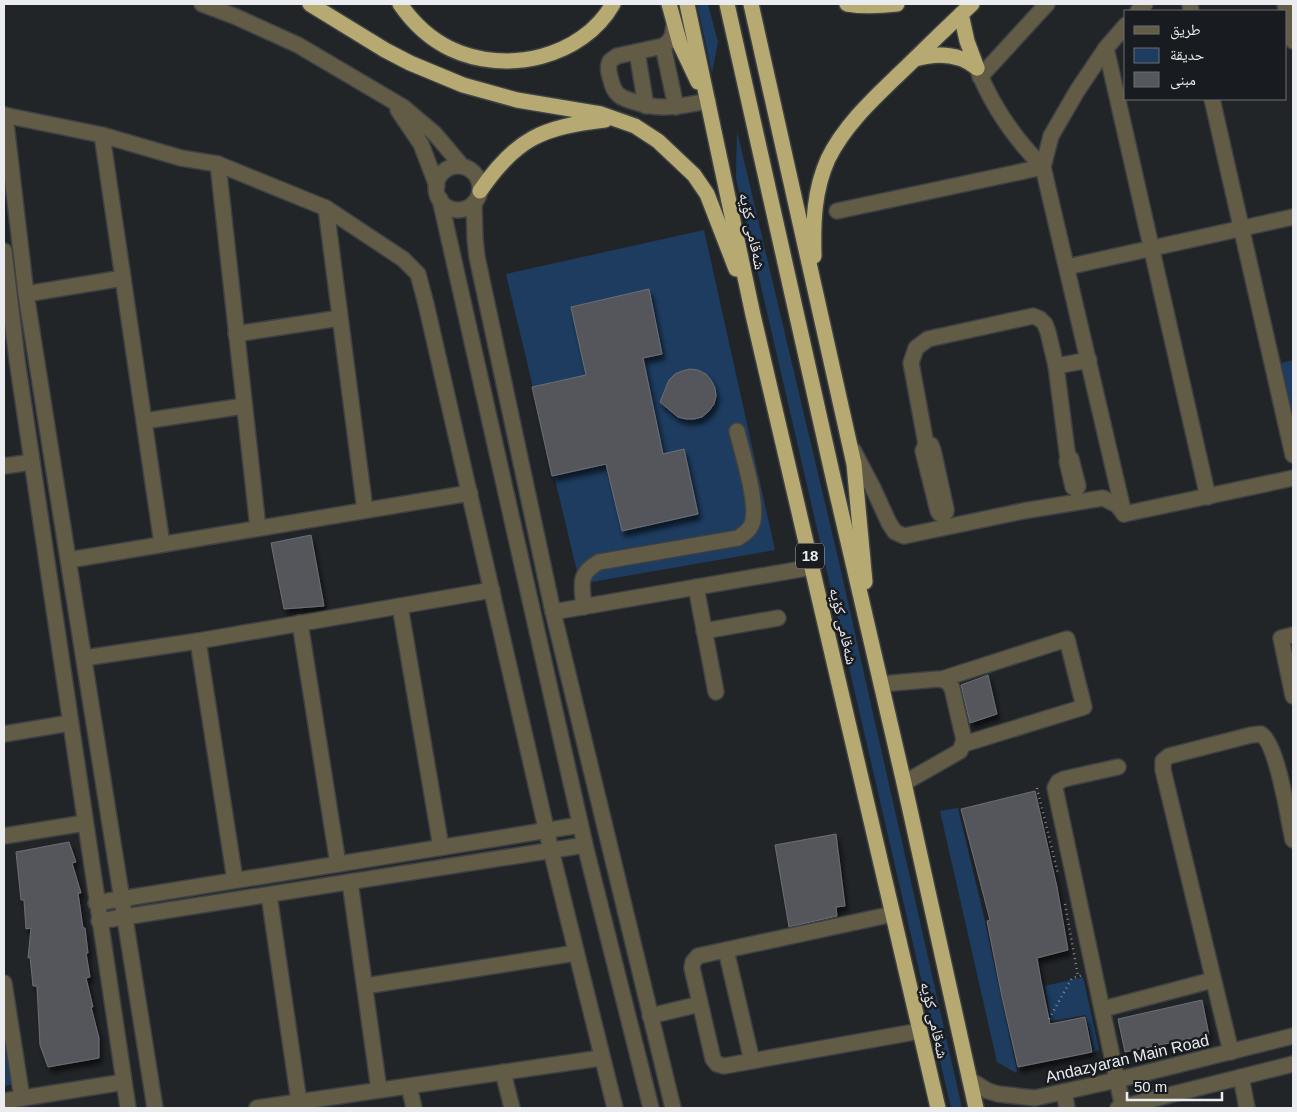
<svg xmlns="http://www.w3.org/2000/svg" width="1297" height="1112" font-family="Arial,'Noto Naskh Arabic',sans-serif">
	<defs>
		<filter id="shadow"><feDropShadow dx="3" dy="5.5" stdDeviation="2.5" flood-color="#0009"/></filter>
	</defs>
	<rect width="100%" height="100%" fill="#222528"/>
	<g fill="#1d3c60">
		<path d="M697,4H708L718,42L712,73Z"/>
		<path d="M737,131L838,558L962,1108H951L736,178Z"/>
		<path d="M704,230L775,550L580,584L506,274Z"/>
		<path d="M1293,360V416L1281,363Z"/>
		<path d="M958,808L984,917L1017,1071L1016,1073L997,1062L940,811Z"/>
		<path d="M1083,977L1099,1050L1094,1052L1086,1015L1051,1021L1045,986Z"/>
		<path d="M4,1012L15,1084L4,1086Z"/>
	</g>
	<g fill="#54575b" stroke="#6c6f74" filter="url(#shadow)">
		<path d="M649,289L662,354L643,358L663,454L684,449L698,514L622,531L606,464L552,476L532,387L586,375L571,307Z"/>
		<path d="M690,369L698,370L706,374L711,380L715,388L716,396L714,404L709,411L702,417L694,419H686L678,417L660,402L669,380L675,374L682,371Z"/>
		<path d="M311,535L324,606L284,609L271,543Z"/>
		<path d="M988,675L997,714L970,723L961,685Z"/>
		<path d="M1035,791L1057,887L1068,950L1037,958L1041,981L1050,1024L1085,1017L1092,1052L1018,1067L1002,997L987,921L990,920L961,809Z"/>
		<path d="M836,834L845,906L836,907L837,916L789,927L775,845Z"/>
		<path d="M69,842L76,862L72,863L81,893H78L83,928H85L88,953H86L90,977L86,978L93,1007H91L99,1038V1058L48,1067L40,1045L37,986H33L30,957L28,958L31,928L26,929L24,900H21L16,852Z"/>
		<path d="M1202,1000L1209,1035L1125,1052L1118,1019Z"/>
	</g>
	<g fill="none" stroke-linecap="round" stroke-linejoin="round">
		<g stroke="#3e4144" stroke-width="18">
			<g id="minor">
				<path d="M202,4L234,16L298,45L403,107L435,134L462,166"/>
				<path d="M1190,4L1191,11"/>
				<path d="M1285,4L1293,41"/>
				<path d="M1138,11L1145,4"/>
				<path d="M674,23C673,34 673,40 663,46L617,56L610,61C607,68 609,74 611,80C614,95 621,98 635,102C660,111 682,106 708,101"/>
				<path d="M663,46L676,107"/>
				<path d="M1106,48L1208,497"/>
				<path d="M637,52L646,106"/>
				<path d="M977,68C992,106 1014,138 1043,167"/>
				<path d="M980,77L1047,4"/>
				<path d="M1212,99L1293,455"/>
				<path d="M398,110L421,144L437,186"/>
				<path d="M4,115L102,135L181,158L218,164L326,208L403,259L418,274L426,304L551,850L615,1108"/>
				<path d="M5,115L26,294L155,1108"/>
				<path d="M102,135L162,544"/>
				<path d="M218,164L258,528"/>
				<circle cx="458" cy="188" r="22"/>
				<path d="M440,199L585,845L651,1108"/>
				<path d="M474,203L475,239L477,257L553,612L673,1108"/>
				<path d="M326,208L365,510"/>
				<path d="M837,211L1043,167"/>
				<path d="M4,251L17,360L128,1108"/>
				<path d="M1067,267L1293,217"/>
				<path d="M26,294L123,278"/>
				<path d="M236,334L340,318"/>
				<path d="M1056,366L1089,360"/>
				<path d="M144,421L244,406"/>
				<path d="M926,444L911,363L916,348L928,339L1033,316L1040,319L1045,324L1048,332L1056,366L1068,459"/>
				<path d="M926,444L931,445L933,450L946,509V512L943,515L940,514L938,511L923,451Z"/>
				<path d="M853,450L873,488L889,523L895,532L904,536L1023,511L1103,498L1117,505L1124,514"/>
				<path d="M1068,459H1071L1078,486L1076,489L1073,487L1067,461Z"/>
				<path d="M4,466L32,462"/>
				<path d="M1124,514L1043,167L1051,136L1077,91L1106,48L1126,25"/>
				<path d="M1124,514L1293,478"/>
				<path d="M69,560L470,493"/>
				<path d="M696,587L716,692"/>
				<path d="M400,606L441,847"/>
				<path d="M584,607C582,585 577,574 599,562L738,538C744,534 749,531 752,524C759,504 742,453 737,431"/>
				<path d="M553,612L813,567"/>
				<path d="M300,623L338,864"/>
				<path d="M704,631L778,618"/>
				<path d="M1293,635L1281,638L1293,696"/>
				<path d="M198,641L235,880"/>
				<path d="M84,658L198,641L492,590"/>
				<path d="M942,679L1067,639L1084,707L964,744"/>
				<path d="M881,684L938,679L947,681L952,688L964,740L960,751L904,783"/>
				<path d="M4,734L70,723"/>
				<path d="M1118,767L1064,779L1058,782L1055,788L1123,1108"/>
				<path d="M4,836L85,823"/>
				<path d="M350,882L379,1090"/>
				<path d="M269,895L299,1102"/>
				<path d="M96,903L580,825"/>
				<path d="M893,914L698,956L693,962L692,968L713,1059L717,1064L724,1066L920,1031"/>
				<path d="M99,921L585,845"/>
				<path d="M726,950L752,1061"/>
				<path d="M4,983L22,1098"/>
				<path d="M365,986L576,953"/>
				<path d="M1103,1009L1213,980"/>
				<path d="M650,1016L700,1004"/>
				<path d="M1231,1052L1163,770V761L1169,756L1251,735L1261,734C1278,745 1288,818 1293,840"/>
				<path d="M503,1072L512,1108"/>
				<path d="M1241,1077L1247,1108"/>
				<path d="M970,1080L988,1091L998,1094L1035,1098L1117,1080L1293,1036"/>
				<path d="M409,1086L414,1108"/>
				<path d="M1064,1092L1067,1108"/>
				<path d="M4,1101L124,1082"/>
				<path d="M257,1108L601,1058"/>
				<path d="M1118,1108L1293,1064"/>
			</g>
		</g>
		<g stroke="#3e4144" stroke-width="18">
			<g id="highway">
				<path d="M310,4L385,50L410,63L463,85L517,100L601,114L635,126L658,141L694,175L707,194L736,269"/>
				<path d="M400,4C413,23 430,39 451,49C506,75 582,58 613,4"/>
				<path d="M669,4L680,44L698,82"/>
				<path d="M687,4L753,315L938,1108"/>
				<path d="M727,4L833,477L904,783L976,1108"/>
				<path d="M751,4L854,464L865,582"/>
				<path d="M847,4C864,7 880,6 897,4"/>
				<path d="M961,14L967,41L977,68"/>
				<path d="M915,59C936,53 959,53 977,68"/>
				<path d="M480,191C516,138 543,127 605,120"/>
				<path d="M814,256C813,222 814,190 828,159C844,126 872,100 898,75C923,51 947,27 972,4"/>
			</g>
		</g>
		<g stroke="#86898c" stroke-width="2.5" stroke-dasharray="1 4" stroke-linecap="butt">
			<path d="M1037,788L1058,874"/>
			<path d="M1065,904L1078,976"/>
			<path d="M1049,1019L1072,978L1083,975"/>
		</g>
		<use href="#minor" stroke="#625c46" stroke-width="15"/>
		<use href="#highway" stroke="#b7a972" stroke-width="15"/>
	</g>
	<g text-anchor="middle" stroke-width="5" stroke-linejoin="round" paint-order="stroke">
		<rect fill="#181b1f" stroke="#abadb1" stroke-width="1" x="796" y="543.5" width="28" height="25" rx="4"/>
		<g font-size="15" font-weight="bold" fill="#eaecef">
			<text x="810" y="561">18</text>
		</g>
		<g font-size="16" fill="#eaecef" stroke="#181b1f">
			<text transform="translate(753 231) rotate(78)" y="6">شەقامی کۆیە</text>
			<text transform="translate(844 626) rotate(77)" y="6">شەقامی کۆیە</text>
			<text transform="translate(935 1020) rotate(77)" y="6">شەقامی کۆیە</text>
			<text transform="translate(1127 1058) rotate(-13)" y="6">Andazyaran Main Road</text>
		</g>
	</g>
	<rect width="1297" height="1112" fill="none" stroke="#eaecef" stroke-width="10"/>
	<rect x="1124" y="10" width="162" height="90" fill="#181b1f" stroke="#6c6f72"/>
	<rect x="1134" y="26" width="25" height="8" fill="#625c46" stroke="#6c6f72"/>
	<text x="1170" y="35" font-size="15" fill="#eaecef">طريق</text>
	<rect x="1134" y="48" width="25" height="15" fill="#1d3c60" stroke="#6c6f72"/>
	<text x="1170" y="60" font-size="15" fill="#eaecef">حديقة</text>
	<rect x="1134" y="72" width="25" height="15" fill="#54575b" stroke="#6c6f72"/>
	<text x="1170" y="85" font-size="15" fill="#eaecef">مبنى</text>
	<path d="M1127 1092v8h95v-8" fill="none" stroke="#eaecef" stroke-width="2.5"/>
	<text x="1134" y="1092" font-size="15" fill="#eaecef" stroke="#181b1f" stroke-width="4" paint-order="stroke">50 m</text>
</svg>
